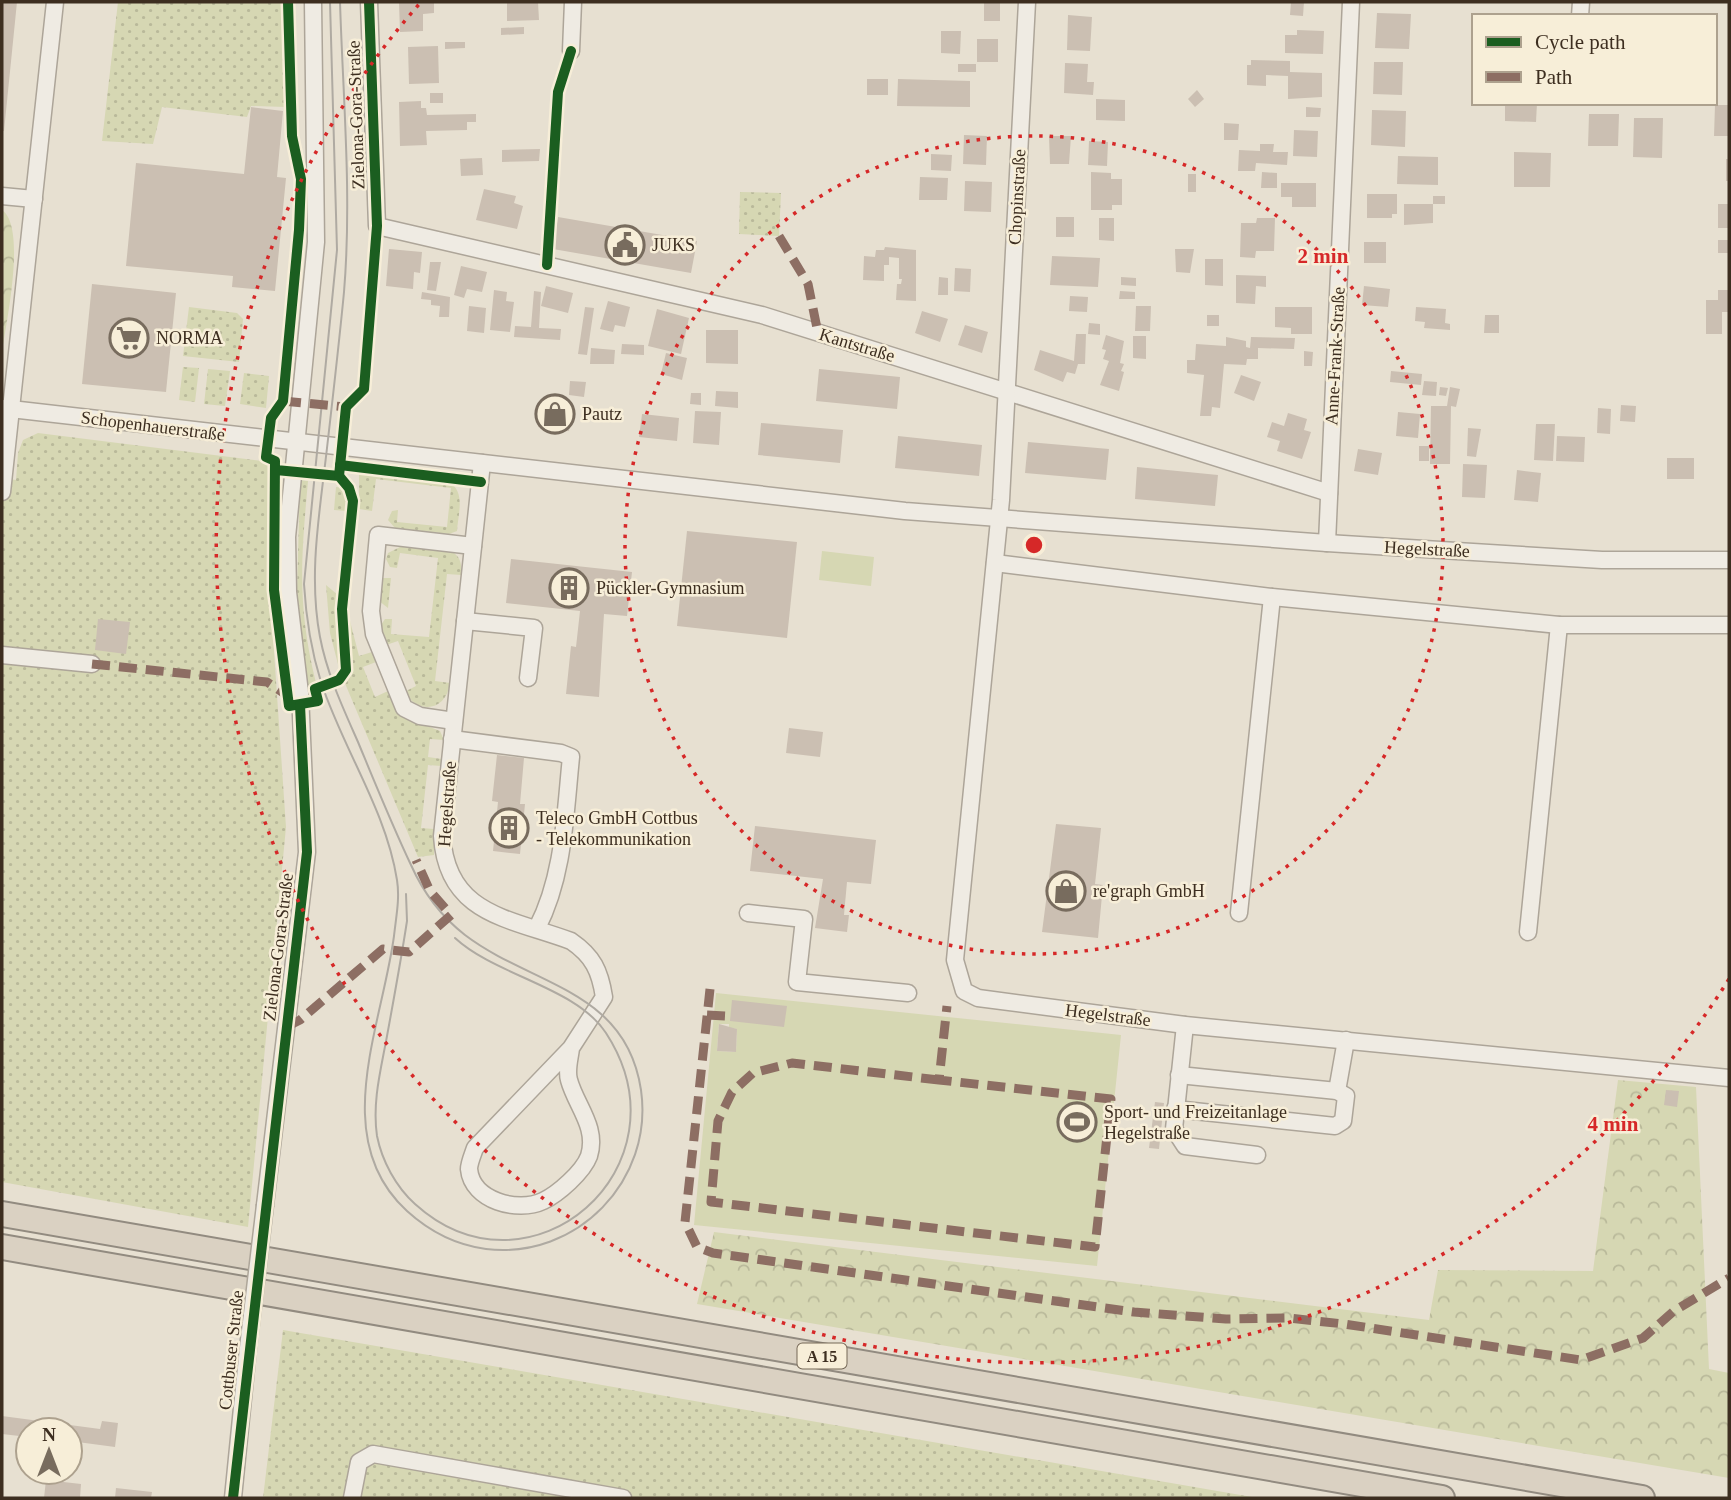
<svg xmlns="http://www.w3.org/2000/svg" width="1731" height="1500" font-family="Georgia,serif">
	<defs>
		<pattern id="green-dots" width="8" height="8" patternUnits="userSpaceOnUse" patternTransform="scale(1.75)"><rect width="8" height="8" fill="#d6d7b3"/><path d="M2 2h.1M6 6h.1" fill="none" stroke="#b9b99a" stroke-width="1.8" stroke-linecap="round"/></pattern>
		<pattern id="forest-crowns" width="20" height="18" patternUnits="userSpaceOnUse" patternTransform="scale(1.75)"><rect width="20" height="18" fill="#d6d7b3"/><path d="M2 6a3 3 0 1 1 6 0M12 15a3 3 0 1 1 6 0" fill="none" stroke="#b9b99a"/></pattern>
	</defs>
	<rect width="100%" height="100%" fill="#e7e0d1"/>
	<g fill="url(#green-dots)">
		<path d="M118,2H283L286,107L251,106L247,117L162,107L153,144L102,141Z"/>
		<path d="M740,192L781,193L779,236L739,234Z"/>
		<path d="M189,307L237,313L243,319L239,362L183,356Z"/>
		<path d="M183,367L199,368L195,402L179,400Z"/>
		<path d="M208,369L230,371L225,406L204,404Z"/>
		<path d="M244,373L269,376L266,408L240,404Z"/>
		<path d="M38,433L270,462L268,563L286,827L248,1227L2,1182V478L16,480L18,453L23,440Z"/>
		<path d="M363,472L449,482C466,492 458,514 457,531L449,534L395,528L388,520L392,511L398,510L397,522L447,527L451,488L376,479L372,511L359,509V474Z"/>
		<path d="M300,480L308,481C301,559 297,606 316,683L310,685L314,696L306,697L297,591Z"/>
		<path d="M336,487L345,488L349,500L347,511L334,510Z"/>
		<path d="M402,546L451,551C461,557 462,564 461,575L447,574L435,681L450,683C446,711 419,715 404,692L416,686L398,641L386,645L379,628L385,619H392L391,634L429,637L438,558L400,553L397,568L390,567L386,559L388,553Z"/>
		<path d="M383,578H391L388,608L379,601Z"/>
		<path d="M326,585L338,595L343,669L340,672L330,633Z"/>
		<path d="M350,621L359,656L372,652L376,662L363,667L375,697L388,691L399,715L440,731L444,740L430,739L428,757L442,759L441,766L428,765L421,828L434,829V855L418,857L344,681L350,671L347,622Z"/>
		<path d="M283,1330L1258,1498H263Z"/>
	</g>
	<g fill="url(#forest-crowns)">
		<path d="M2,210C27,227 6,323 2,352Z"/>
		<path d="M1618,1080L1696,1087L1709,1369L1729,1373V1478L697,1304L714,1232L1429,1320L1438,1270L1593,1271Z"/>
	</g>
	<g fill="#d6d7b3" fill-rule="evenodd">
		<path d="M822,551L874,557L871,586L819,580Z"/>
		<path d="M716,993L1121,1035L1097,1266L694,1225ZM719,1024H729V1028L737,1029L736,1052L717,1051Z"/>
	</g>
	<g fill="#cbbfb2">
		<path d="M2,2H17L4,131H2Z"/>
		<path d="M399,2H434V13L423,14V31L400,32Z"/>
		<path d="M507,2H538L539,20L507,21Z"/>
		<rect x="984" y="2" width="16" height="19"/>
		<path d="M1291,2H1304L1303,16L1290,15Z"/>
		<path d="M1377,13L1411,14L1409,49L1375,48Z"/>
		<path d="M1068,15L1092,17L1090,51L1067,50Z"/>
		<path d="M524,27V34L501,35V28Z"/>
		<path d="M1297,30L1324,31L1323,54L1285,53V35H1297Z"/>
		<path d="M941,31H961L960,54L941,53Z"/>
		<rect x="977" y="39" width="21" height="23"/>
		<path d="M445,42H465V48L445,49Z"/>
		<path d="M438,46L439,83L409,84L408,47Z"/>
		<path d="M1251,60L1290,61V72L1322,73V97L1288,99V76L1266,75V86L1247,85V65H1251Z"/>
		<path d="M1374,62H1403L1402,95L1373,94Z"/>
		<path d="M1065,63L1088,64L1087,82H1094L1093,95L1064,93Z"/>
		<rect x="958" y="64" width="18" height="8"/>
		<rect x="867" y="79" width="21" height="16"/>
		<path d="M898,79L970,81V107L897,106Z"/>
		<path d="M1197,90L1204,99L1195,107L1188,99Z"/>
		<rect x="430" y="93" width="13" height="10"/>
		<path d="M1096,99L1125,100V121L1096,120Z"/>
		<path d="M421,101V108H426L427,115L476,114V122H467V130L426,131L427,145L400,146L399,102Z"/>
		<path d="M1505,103H1537L1536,122L1505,121Z"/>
		<path d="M1715,105H1729V136H1714Z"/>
		<path d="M251,107L283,111L277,177L286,178L275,291L232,287L233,276L126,266L136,163L244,174Z"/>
		<path d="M1306,107L1321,108L1320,117H1306Z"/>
		<path d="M1372,110L1406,111L1405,147L1371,145Z"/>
		<path d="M1589,114H1619L1618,146H1588Z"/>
		<path d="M1634,118H1663L1662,158L1633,157Z"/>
		<path d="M1224,123L1239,124L1238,140H1224Z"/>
		<path d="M1294,130L1318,131L1317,157L1293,156Z"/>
		<path d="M964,135L987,136L986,165L963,164Z"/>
		<path d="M1049,136H1071L1069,164H1050Z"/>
		<path d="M1089,141L1108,142L1107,166L1088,165Z"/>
		<path d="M1260,144H1274L1273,152H1288L1287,165L1256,163L1255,171H1238L1239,150L1260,151Z"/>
		<path d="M540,149L539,161L502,162V150Z"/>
		<path d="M1514,152L1551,153L1550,187H1514Z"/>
		<path d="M931,154L952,155L951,171L931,170Z"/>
		<path d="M1398,156L1438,157V185L1397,184Z"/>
		<path d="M482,158L483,175L461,176L460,159Z"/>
		<rect x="1726" y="159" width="3" height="22"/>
		<path d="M1091,172L1111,173V179H1122V205H1112V210H1091Z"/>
		<path d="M1262,172L1277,173V188H1261Z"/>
		<rect x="1188" y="174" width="8" height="18"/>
		<path d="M920,177L948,178L947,200H919Z"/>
		<path d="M965,181L992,182L991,212L964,211Z"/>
		<path d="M1281,183H1316V207H1292V197H1281Z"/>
		<path d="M484,189L516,196L514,203L523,206L517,229L476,220Z"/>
		<path d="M1367,194H1397V214H1392V218H1367Z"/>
		<rect x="1433" y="196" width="12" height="8"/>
		<path d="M1404,204H1433V223L1404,225Z"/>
		<rect x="1718" y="204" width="11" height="24"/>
		<path d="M558,217L697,241L691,273L553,249Z"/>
		<rect x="1056" y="217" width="18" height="20"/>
		<path d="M1099,218H1114V241L1099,240Z"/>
		<path d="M1257,218H1275L1274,251H1256L1255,258L1240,257L1241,223H1256Z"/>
		<rect x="1718" y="240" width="11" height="13"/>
		<rect x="1364" y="242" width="22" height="21"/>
		<path d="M885,247L916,250V301L896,300L897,284H901L902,279H899V258L889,257V265H884V281L863,280L864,256L875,257L876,250H884Z"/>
		<path d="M389,249L422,252L420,273L414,272L413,289L386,286Z"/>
		<path d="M1175,249H1194L1190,273L1176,272Z"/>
		<path d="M1052,256L1100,258L1098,287L1050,285Z"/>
		<path d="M1205,259H1223V286L1205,285Z"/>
		<path d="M430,262H441L436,291L427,290Z"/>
		<path d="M461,266L487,272L482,292L467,289L464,298L454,295Z"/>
		<path d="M955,268L971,269L970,292L954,291Z"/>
		<path d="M1236,275L1266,276V287L1256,286L1255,304L1236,303Z"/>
		<path d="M939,277L948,278V295H938Z"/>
		<path d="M1121,277L1136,278V286L1121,285Z"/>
		<path d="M92,284L176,293L166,392L82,384Z"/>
		<path d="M546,286L573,293L568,313L541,306Z"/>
		<path d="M1364,286L1390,289L1388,307L1362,305Z"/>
		<path d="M494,290L507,292L506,301L514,302L510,332L490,330Z"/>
		<path d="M1718,290H1729V312H1722V334H1706V300H1718Z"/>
		<path d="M534,291L541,292L539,328L561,329L560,340L514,337L515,326L531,327Z"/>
		<path d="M1120,291L1135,292V299H1119Z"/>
		<path d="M422,292L450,297L449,317H439L440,306L431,305V300L421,299Z"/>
		<path d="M1070,296L1088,297L1087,312L1069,311Z"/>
		<path d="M608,301L630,307L625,327L615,325L613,332L600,329Z"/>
		<path d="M469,306L486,308L484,333L467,331Z"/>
		<path d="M1136,306H1151L1150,331H1135Z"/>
		<path d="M585,307L594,308L587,355L578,354Z"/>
		<path d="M1275,307H1312V334H1291V328L1275,327Z"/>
		<path d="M1416,307L1446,309L1445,323L1450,324V330L1424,328L1425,322L1415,321Z"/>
		<path d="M657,309L689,318L681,354L648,346Z"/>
		<path d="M922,311L948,319L940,342L915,333Z"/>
		<rect x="1207" y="315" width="12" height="11"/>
		<path d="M1485,315H1499V333H1484Z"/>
		<path d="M1089,323L1100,324V335L1088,334Z"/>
		<path d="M965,325L988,332L982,353L958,345Z"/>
		<path d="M706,330H738V364L706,363Z"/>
		<path d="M1076,334H1086L1085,364H1078L1075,374L1067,372L1063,382L1034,370L1040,350L1074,361Z"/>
		<path d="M1106,335L1124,341L1120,363L1124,364L1121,371L1124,372L1119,391L1100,385L1109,361L1103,359L1106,350L1102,349Z"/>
		<path d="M1133,336H1146V359L1133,358Z"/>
		<path d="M1226,337L1246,341V347L1250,348L1251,337L1295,338L1294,349L1258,348V359H1247L1246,365L1224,364L1220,408L1212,407L1211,416H1200L1204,375L1187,373V360H1195L1196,344L1226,346Z"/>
		<path d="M622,344L644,345V355L621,354Z"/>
		<path d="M591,348L615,350L614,364H590Z"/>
		<path d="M1304,351L1313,352L1312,366H1304Z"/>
		<path d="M666,353L687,358L682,380L661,374Z"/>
		<path d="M819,369L900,377L897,409L816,401Z"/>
		<path d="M1391,371L1422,374L1421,385L1390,382Z"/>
		<path d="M1241,375L1261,382L1254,401L1234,393Z"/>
		<path d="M570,381L586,382L584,397L569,395Z"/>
		<path d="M1424,381L1437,382L1436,396L1422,395Z"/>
		<path d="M1440,387L1448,388L1446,396L1439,395Z"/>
		<path d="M1450,387L1460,389L1456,407L1451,406L1450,464H1430L1431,406H1447Z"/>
		<path d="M716,391L738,392V408L715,406Z"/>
		<path d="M691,393H701V405L690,404Z"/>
		<path d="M542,398L572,402L569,431L538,427Z"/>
		<path d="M1621,405L1636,406L1635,422L1620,421Z"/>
		<path d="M1598,408L1611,409L1610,434L1597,433Z"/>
		<path d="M695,411L721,412L719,445L693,443Z"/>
		<path d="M1398,412L1420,414L1418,438L1396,436Z"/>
		<path d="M1288,413L1307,419L1304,430L1311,432L1302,459L1277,451L1280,441L1267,437L1272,422L1284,426Z"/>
		<path d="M642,414L679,418L677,441L639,437Z"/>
		<path d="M761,423L843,430L840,463L758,455Z"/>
		<path d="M1536,424H1555L1553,461L1534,460Z"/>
		<path d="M1468,428L1481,429L1476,457L1467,456Z"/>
		<path d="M898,436L982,445L979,476L895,468Z"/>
		<path d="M1557,436L1585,437L1584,462L1556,461Z"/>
		<path d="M1028,442L1109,449L1106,480L1025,473Z"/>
		<rect x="1419" y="446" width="10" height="15"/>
		<path d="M1358,449L1382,453L1378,475L1354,471Z"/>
		<rect x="1667" y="458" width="27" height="21"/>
		<path d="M1463,464L1487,465L1485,498L1462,497Z"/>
		<path d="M1137,467L1218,475L1215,506L1135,499Z"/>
		<path d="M1517,470L1541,473L1538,502L1514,500Z"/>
		<path d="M687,531L797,542L787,638L677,626Z"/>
		<path d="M511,559L632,572L627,616L604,614L599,697L566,694L571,646L576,647L580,611L506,603Z"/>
		<path d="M98,619L130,622L126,654L95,650Z"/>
		<path d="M789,728L823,732L820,757L786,753Z"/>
		<path d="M497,755L524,758L520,804H525L520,854L493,851L498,802L492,801Z"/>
		<path d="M1056,824L1101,828L1095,884L1103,885L1098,938L1042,932Z"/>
		<path d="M755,826L876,840L871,884L847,882L844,915H849L847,932L815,928L823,879L750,871Z"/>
		<path d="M732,1000L787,1006L784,1027L730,1021Z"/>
		<path d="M719,1024L737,1029L736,1052L717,1051Z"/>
		<path d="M1666,1090L1679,1091L1677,1107L1664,1105Z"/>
		<path d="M1155,1102L1164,1103L1159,1149L1149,1148Z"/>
		<path d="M2,1416L100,1429L102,1421L118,1423L115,1447L70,1441V1430H28V1437L2,1434Z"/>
		<path d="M46,1480L81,1484L80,1498H44Z"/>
		<path d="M116,1488L152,1492L151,1498H115Z"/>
	</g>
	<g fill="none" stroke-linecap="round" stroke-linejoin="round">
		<g stroke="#ada599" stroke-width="19">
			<g id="minor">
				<path d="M369,2L377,226L762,315L1329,493"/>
				<path d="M1027,2L1001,500L955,960L964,991L978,998L1185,1025L1729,1078"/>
				<path d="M1580,16L1581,2"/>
				<path d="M571,51L573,2"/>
				<path d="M2,196L34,199"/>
				<path d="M2,408L905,511L1327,543L1602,560H1729"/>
				<path d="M482,463L442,836C447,915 509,918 571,941C593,956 600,971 604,997L571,1048L475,1148C473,1154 469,1163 469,1169C472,1201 518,1213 543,1201C558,1194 583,1172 589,1156C598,1127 576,1106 569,1080C566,1070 570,1058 571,1048"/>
				<path d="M2,492L55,2"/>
				<path d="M1327,543L1351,2"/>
				<path d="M995,563L1272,597L1559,625H1729"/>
				<path d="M465,621L534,628L528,678"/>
				<path d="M2,655L92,664"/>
				<path d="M454,721L420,716L404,708L374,634L371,611L378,535L473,546"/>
				<path d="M452,739L561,753L571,757C565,815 564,876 537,928"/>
				<path d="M748,913L804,919L797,982L908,993"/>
				<path d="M1239,913L1272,597"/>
				<path d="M1528,932L1559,625"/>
				<path d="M1185,1025L1174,1129L1185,1146L1257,1155"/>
				<path d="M1337,1091L1346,1040"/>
				<path d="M1175,1109L1335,1126L1343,1121L1346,1096L1337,1091L1179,1075"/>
				<path d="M265,1205L307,852L300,693L288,592L287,537L316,242L313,2"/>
				<path d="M233,1498L248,1348"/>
				<path d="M352,1498L359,1462L373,1454L623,1498"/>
			</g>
		</g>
		<g stroke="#928b80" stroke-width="28">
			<g id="highway">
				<path d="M2,1214L1642,1498"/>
				<path d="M2,1247L1442,1498"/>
			</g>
		</g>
		<use href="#minor" stroke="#efebe3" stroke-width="16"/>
		<use href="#highway" stroke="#dad1c2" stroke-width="24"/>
		<g stroke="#afaaa2" stroke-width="2">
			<path d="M330,2L337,250L304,584C306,618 311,650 321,682C343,749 386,810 397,880C400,899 396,917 394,936C382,1026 328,1139 407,1211C429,1231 456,1245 486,1249C577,1260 654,1180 641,1090C626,989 532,986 465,935C442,917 423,892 411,865C392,825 375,783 358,742C343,708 327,674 320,637C308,574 320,511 327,448C333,396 339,344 344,292C352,196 343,98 340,2"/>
			<path d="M406,894L407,921C401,960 394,998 387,1036C381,1069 372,1102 377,1136C382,1161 396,1187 415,1204C530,1308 693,1167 606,1033C576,987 496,976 455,938"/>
		</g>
		<g stroke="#ada599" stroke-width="19" stroke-linecap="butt">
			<path id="minor-bridge" d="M248,1348L265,1205"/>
		</g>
		<use href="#minor-bridge" stroke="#efebe3" stroke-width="16"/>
		<g stroke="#8d6e63" stroke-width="9" stroke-dasharray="18 9" stroke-linecap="butt">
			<path d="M779,236L808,284L818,333"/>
			<path d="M283,401L346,407"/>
			<path d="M92,664L267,682L288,696"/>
			<path d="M710,989L685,1222L697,1247L713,1253L1134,1312L1226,1319L1288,1318L1344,1324L1581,1360L1643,1338L1674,1311L1729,1278"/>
			<path d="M707,1015L727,1016"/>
			<path d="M286,1027L300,1020L383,949L409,952L451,915L430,891L416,860"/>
			<path d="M939,1080L792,1063L753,1073L732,1092L718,1121L711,1202L1095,1247L1111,1099L939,1080L947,1006"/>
		</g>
		<g stroke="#f7eed8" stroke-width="15">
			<g id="cycleway">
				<path d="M547,265L558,92L571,51"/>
				<path d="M340,465L481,482"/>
				<path d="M276,470L339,476L349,488L353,501L342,609L346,670L339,680L315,689L318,701L289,706L274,590L275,461L266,457L271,418L283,401L299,230L301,179L292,136L288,2"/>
				<path d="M339,476L346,407L364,389L377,226L369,2"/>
				<path d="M233,1498L307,852L300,705"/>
			</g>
		</g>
		<use href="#cycleway" stroke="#1b5e20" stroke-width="10"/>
	</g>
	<g fill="none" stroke="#d62828" stroke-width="3.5" stroke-dasharray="3.5 7">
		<circle cx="1034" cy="545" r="409"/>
		<path d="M1729 979A819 819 0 1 1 421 2"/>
	</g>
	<defs>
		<g id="civic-ring" transform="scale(2.0125)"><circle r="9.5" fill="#f7eed8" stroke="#786c5e" stroke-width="1.5"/><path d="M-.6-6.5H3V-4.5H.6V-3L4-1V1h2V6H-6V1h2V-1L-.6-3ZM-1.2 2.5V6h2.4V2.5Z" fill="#786c5e"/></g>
		<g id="supermarket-ring" transform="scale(2.0125)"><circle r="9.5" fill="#f7eed8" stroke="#786c5e" stroke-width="1.5"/><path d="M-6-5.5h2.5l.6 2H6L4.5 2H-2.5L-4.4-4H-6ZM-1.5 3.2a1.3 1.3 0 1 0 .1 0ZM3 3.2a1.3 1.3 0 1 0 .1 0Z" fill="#786c5e"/></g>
		<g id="shop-ring" transform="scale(2.0125)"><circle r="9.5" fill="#f7eed8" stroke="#786c5e" stroke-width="1.5"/><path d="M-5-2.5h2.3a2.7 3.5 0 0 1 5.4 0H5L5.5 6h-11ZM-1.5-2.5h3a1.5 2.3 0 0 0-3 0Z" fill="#786c5e"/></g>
		<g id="building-ring" transform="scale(2.0125)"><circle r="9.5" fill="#f7eed8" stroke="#786c5e" stroke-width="1.5"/><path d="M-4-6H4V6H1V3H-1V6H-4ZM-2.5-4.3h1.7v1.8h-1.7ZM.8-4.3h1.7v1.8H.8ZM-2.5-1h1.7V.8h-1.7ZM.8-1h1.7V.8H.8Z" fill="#786c5e"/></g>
		<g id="stadium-ring" transform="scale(2.0125)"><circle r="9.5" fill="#f7eed8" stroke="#786c5e" stroke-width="1.5"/><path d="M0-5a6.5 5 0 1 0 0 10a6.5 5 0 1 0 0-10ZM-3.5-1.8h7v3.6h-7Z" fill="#786c5e"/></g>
	</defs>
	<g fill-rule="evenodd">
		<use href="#civic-ring" x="625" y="245"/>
		<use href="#supermarket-ring" x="129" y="338"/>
		<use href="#shop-ring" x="555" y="414"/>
		<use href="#building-ring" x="569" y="588"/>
		<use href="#building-ring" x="509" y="828"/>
		<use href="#shop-ring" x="1066" y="891"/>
		<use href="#stadium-ring" x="1077" y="1122"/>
	</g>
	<g text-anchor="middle" stroke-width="5" stroke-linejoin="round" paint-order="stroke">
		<rect fill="#f7eed8" stroke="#756857" stroke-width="2" x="797.5" y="1343.5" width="49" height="25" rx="5"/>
		<g font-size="16" font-weight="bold" fill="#3d2e20">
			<text x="822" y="1362">A 15</text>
		</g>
		<g font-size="18" fill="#3d2e20" stroke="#f7eed8">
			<text transform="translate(356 115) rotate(-92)" y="6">Zielona-Gora-Straße</text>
			<text transform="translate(1017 197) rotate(-87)" y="6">Chopinstraße</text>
			<text transform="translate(857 345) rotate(17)" y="6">Kantstraße</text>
			<text transform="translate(1335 356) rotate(-87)" y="6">Anne-Frank-Straße</text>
			<text transform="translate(153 426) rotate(7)" y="6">Schopenhauerstraße</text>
			<text transform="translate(1427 549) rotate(3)" y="6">Hegelstraße</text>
			<text transform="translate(447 804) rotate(-86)" y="6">Hegelstraße</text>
			<text transform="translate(278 947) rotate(-83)" y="6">Zielona-Gora-Straße</text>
			<text transform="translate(1108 1015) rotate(7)" y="6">Hegelstraße</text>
			<text transform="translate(231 1350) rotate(-84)" y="6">Cottbuser Straße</text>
		</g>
		<g font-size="18" fill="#3d2e20" stroke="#f7eed8" text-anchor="start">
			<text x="652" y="251">JUKS</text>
			<text x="156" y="344">NORMA</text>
			<text x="582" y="420">Pautz</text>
			<text x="596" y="594">Pückler-Gymnasium</text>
			<text x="536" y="824">Teleco GmbH Cottbus<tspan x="536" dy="21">- Telekommunikation</tspan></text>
			<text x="1093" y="897">re'graph GmbH</text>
			<text x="1104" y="1118">Sport- und Freizeitanlage<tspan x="1104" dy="21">Hegelstraße</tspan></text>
		</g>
	</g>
	<circle cx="1034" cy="545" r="10" fill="#d62828" stroke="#f7eed8" stroke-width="3.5"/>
	<g font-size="21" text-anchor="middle" font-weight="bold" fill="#d62828" stroke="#f7eed8" stroke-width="5" stroke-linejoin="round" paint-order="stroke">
		<text x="1323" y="263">2 min</text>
		<text x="1613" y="1131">4 min</text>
	</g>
	<rect width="1731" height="1500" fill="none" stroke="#3d2e20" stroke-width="7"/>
	<rect x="1472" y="14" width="245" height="91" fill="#f7eed8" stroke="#ada18e" stroke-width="2"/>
	<rect x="1486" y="37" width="35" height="10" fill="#1b5e20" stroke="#ada18e" stroke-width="2"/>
	<text x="1535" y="49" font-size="21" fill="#3d2e20">Cycle path</text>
	<rect x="1486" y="72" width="35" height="10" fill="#8d6e63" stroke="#ada18e" stroke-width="2"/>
	<text x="1535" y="84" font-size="21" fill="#3d2e20">Path</text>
	<g transform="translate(49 1451)"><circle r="33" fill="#f7eed8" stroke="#ada18e" stroke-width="2"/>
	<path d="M0-5L12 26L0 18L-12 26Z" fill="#786c5e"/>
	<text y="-10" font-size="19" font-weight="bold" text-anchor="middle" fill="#3d2e20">N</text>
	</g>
</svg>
